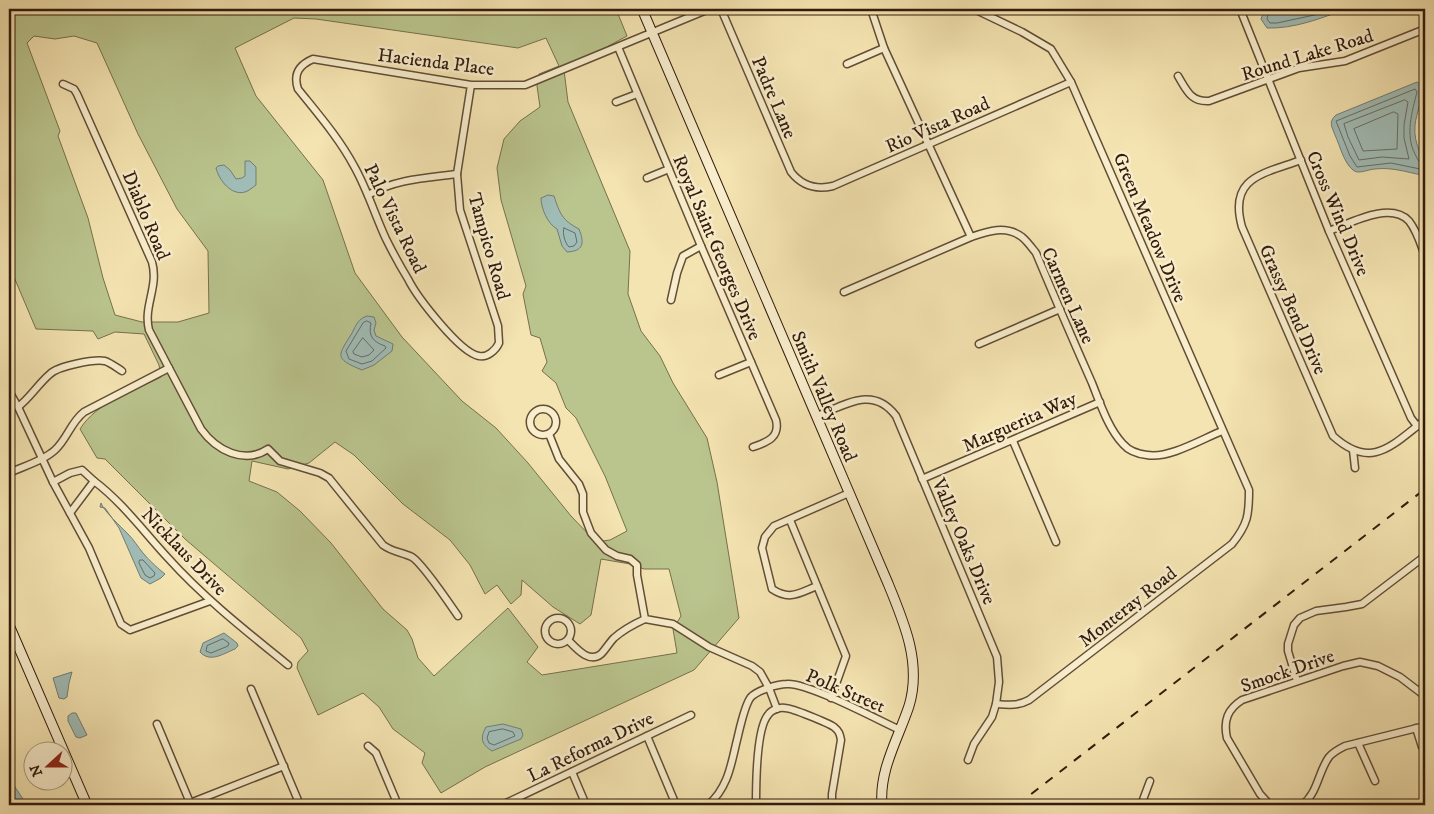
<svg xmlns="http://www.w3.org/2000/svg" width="1434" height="814" font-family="'IM FELL DW Pica',serif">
	<rect width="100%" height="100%" fill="#f4e4b1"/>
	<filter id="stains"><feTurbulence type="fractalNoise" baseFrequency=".004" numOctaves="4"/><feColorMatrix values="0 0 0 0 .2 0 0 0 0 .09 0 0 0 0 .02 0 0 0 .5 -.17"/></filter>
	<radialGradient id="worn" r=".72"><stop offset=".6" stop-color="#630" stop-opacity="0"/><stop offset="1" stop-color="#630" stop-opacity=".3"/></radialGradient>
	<path fill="#bac48d" stroke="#76704c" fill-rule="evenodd" d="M9,9H616L627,36L564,70L568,102L630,251L628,294L641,331L660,356L673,383L707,438L717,482L739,618L694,670L485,767L441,793L422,763L425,753L393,729L379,707L363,693L318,715L297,668L298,662L308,651L301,638L185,539L105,459L97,458L80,429C97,402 133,391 161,377L159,365L144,334L115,332L98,339L93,331L36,329L14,277L9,269ZM294,18L316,19L518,48L546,38L559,66L539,74L537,86L540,107L520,121L504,139L497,168L501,200L526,286L523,294L531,335L540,338L547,362L542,371L556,383L566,408L576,418L605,476L627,531L610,540L596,542L571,516L528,463L496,428L462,401L402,337L355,273L323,180L256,96L235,48ZM34,36L55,39L74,36L97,43L138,134L177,209L208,251L209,313L178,322H142L115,315L103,278L88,218L58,136L60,131L27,43ZM335,442L354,455L403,504L450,540L470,565L485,594L497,585L511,604L521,595L522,580L553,607L580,624L591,615L601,559L630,564L644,569H669L681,616L673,629L677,653L542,675L527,662L538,647L508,608L434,676L418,658L412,639L407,630L383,609L331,543L300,511L277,492L249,481L252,461L288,469L309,463Z"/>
	<g fill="#a0bcb6" stroke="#747c72">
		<path d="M1267,9H1346C1322,18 1294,29 1267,28L1261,19L1264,11Z"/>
		<path d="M1417,82L1420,84C1425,93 1416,114 1415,125C1413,147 1425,155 1425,174L1422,175C1406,172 1392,167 1375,169C1369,169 1358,175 1353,170C1344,163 1340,146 1335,135C1332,127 1328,122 1336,115Z"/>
		<path d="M245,161H250L256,167V185C253,187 249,191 245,192C231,196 219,180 216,168L218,166L224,165L230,170L236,179L242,178L245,176Z"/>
		<path d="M548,195L554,196C560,214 562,220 579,229C585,244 583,251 567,252L562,246L557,229C548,224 541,209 541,198Z"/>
		<path d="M367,316L374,317L376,323L374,330L376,336L393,344L392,351L374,365L362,370C333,358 338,356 352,333C356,325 358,319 367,316Z"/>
		<path d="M101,503C103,510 121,527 128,534C134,540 138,547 143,553C149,560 157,568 165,574L161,578L150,584L141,578L119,528L105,508L100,507Z"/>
		<path d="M224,633L237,643L238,646L235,649C223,654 210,663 200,652L203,643Z"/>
		<path d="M72,672L69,683L67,697L64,699L59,698L53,678Z"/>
		<path d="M72,713H76L87,735L80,738L76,737L68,721V716Z"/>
		<path d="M503,724L521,729L523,735L521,739L492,751C481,744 480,738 486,727Z"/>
		<path d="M9,780L11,781L27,805H9Z"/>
	</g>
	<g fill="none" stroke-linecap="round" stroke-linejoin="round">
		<g stroke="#696c61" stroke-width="1">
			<path d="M1269,9L1267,19L1270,23H1277L1319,14L1333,9"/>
			<path d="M1405,100L1408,102L1404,125V138L1409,159L1382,157L1359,160L1348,137L1344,124Z"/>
			<path d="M1394,112L1398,114L1397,149L1363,151L1354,129Z"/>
			<path d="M1425,164C1419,164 1418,160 1415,154C1405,135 1412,112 1417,92L1415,89L1336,121L1350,156L1357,167L1391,163L1425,170"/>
			<path d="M564,228L575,233L577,242L574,246L569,247C565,243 562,233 564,228Z"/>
			<path d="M367,321L371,323C368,336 373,342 385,346L386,348L372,361L362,364L349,359L346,351L363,323Z"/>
			<path d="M363,338L374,350L369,355L362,357L354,354L353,352Z"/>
			<path d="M140,560H143L155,573L154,576L150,578L145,575L139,563Z"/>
			<path d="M223,639L229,643L228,646L211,653L206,651L207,646Z"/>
			<path d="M503,729L513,732L515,736L494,745L489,743L487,738L489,732Z"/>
		</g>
		<g stroke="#624d35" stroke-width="9">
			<g id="street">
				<path d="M721,9L791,172C802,186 816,190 833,186L1071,82"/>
				<path d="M871,9L884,48L971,237"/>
				<path d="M974,9L1022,32L1051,49L1071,82L1249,490C1249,515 1248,524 1232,544L1029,700C1018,706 1009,705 996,704"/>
				<path d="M1240,9L1329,231L1411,418L1417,426"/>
				<path d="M618,47L701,246L776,420C780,437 768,442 753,447"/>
				<path d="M847,64L884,48"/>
				<path d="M1178,76C1187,91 1191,102 1209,101L1299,68L1345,61L1425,29"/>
				<path d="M63,84L74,89L77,94L152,262C159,287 143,306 149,330L201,429C216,450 244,465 268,449L280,461L320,473L329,478L383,545C392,552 402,552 412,557C423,564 449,603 458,616"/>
				<path d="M471,85L457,174L460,210L498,326L499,343C496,350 487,358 479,356C460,353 417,297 408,279C400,266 393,253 386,239C375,215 367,189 354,166C339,138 318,114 298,89C293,74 299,65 313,59L471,85H525L709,9"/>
				<path d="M616,102L637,94"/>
				<path d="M1301,160C1263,174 1228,177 1242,227L1333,436C1372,471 1392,445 1425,420"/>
				<path d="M647,178L669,169"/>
				<path d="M368,195C396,179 426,178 457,174"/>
				<path d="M1329,231C1351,223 1390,201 1409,221C1417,231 1421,245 1425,256"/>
				<path d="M844,292L971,237C988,231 1006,225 1022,237C1027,241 1032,248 1036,253C1054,296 1073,340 1092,383C1100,403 1108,428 1123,444C1129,451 1138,454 1147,455C1169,459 1202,439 1222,431"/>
				<path d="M671,300L677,273L683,256L701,246"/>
				<path d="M979,344L1060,309"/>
				<path d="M719,375L751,362"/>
				<path d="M9,391L18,407L53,482L89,548L121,624L130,630L210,601"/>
				<path d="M18,407C31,397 38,384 50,374C58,366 94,359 105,361C111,363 117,368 122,371"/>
				<circle cx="543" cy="422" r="13"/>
				<path d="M817,416C845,405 873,385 896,416L997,657L999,682L996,704L992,717L974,744L968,760"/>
				<path d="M549,434L559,459L579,484L583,494V512L591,533L606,550L617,556L630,559L637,565V575L645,619L673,624L709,647L752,666L760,672L769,688L777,709"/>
				<path d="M1013,441L1056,542"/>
				<path d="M1353,450L1355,468"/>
				<path d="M9,473C24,466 43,461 55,450C67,439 71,422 84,412L169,368"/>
				<path d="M922,479L1100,402"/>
				<path d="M53,482L70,473L82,470L94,481"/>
				<path d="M70,513L94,481C122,502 144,532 168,558C204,598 246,631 288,665"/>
				<path d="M790,520L846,656L831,698"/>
				<path d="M817,586C799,593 790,601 772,589L762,548L765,537L774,526L849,493"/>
				<circle cx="558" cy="631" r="13"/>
				<path d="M568,640C576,648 589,664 601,654C606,649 609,643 614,638C623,630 634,624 645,619"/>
				<path d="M1297,681L1288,651V644L1294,625L1300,618L1316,611L1346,607L1362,604L1425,556"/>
				<path d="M251,689L300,805"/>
				<path d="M157,724L191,805"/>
				<path d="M1416,728L1422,747"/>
				<path d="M647,736L676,805"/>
				<path d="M1358,743L1375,781"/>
				<path d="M368,746L376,753L398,805"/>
				<path d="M572,772L586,805"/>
				<path d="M185,805L284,766"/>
				<path d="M502,805L691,715"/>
				<path d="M708,805C727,789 731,766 736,744C739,733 744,705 751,697C758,690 778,684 787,684C807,682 878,720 900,730"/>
				<path d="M756,805C756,786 756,729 768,715C771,710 779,707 785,708C792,708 828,723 834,727C839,731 840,734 841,740L832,794V805"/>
				<path d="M1141,805L1150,781"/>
				<path d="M1270,805L1260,794L1227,738C1223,720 1228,709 1242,700L1343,666L1360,662L1378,666L1400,677L1425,696"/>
				<path d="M1302,805C1318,793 1318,772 1329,757C1333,752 1339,749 1345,746L1425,726"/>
			</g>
		</g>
		<g stroke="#321b0c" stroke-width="11">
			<g id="secondary">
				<path d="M642,9L887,581C904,622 922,663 909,706C898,739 879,770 882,805"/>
				<path d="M9,625L87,805"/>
			</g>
		</g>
		<use href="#street" stroke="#f8edcc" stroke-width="6"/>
		<use href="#secondary" stroke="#f8edcc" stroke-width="9"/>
		<path stroke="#321b0c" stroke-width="2" stroke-dasharray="9 9" stroke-linecap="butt" d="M1017,805L1425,489"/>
	</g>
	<g text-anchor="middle" stroke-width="5" stroke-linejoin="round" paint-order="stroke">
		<g font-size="19" fill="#321b0c" stroke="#f8edcc">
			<text transform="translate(1307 54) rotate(-17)" y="7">Round Lake Road</text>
			<text transform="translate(436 61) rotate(7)" y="7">Hacienda Place</text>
			<text transform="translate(775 97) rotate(67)" y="7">Padre Lane</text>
			<text transform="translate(937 124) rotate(-24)" y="7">Rio Vista Road</text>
			<text transform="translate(1339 213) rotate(67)" y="7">Cross Wind Drive</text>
			<text transform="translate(147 215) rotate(67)" y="7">Diablo Road</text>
			<text transform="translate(396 218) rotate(64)" y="7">Palo Vista Road</text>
			<text transform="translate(1151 227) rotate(67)" y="7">Green Meadow Drive</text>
			<text transform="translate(490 246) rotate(74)" y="7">Tampico Road</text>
			<text transform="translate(718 247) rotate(67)" y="7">Royal Saint Georges Drive</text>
			<text transform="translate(1069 295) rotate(66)" y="7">Carmen Lane</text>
			<text transform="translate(1294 309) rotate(66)" y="7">Grassy Bend Drive</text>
			<text transform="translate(825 396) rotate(67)" y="7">Smith Valley Road</text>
			<text transform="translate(1019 421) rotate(-24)" y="7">Marguerita Way</text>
			<text transform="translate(965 541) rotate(67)" y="7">Valley Oaks Drive</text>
			<text transform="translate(185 551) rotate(46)" y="7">Nicklaus Drive</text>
			<text transform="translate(1127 606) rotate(-38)" y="7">Monteray Road</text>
			<text transform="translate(1287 670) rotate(-19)" y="7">Smock Drive</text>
			<text transform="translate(846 690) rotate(23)" y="7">Polk Street</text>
			<text transform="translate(590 746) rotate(-26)" y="7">La Reforma Drive</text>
		</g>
	</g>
	<rect width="1434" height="814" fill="none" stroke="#f4e4b1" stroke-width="30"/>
	<rect x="10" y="10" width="1414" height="794" fill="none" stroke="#321b0c" stroke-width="2.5"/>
	<rect x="15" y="15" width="1404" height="784" fill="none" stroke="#321b0c"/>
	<g transform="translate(48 766) rotate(249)"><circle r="24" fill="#f8edcc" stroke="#a9997f"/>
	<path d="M0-4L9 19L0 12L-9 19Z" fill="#8f2418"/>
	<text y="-8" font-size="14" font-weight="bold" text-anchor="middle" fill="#321b0c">N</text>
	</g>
	<rect width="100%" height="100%" filter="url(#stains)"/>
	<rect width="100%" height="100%" fill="url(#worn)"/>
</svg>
